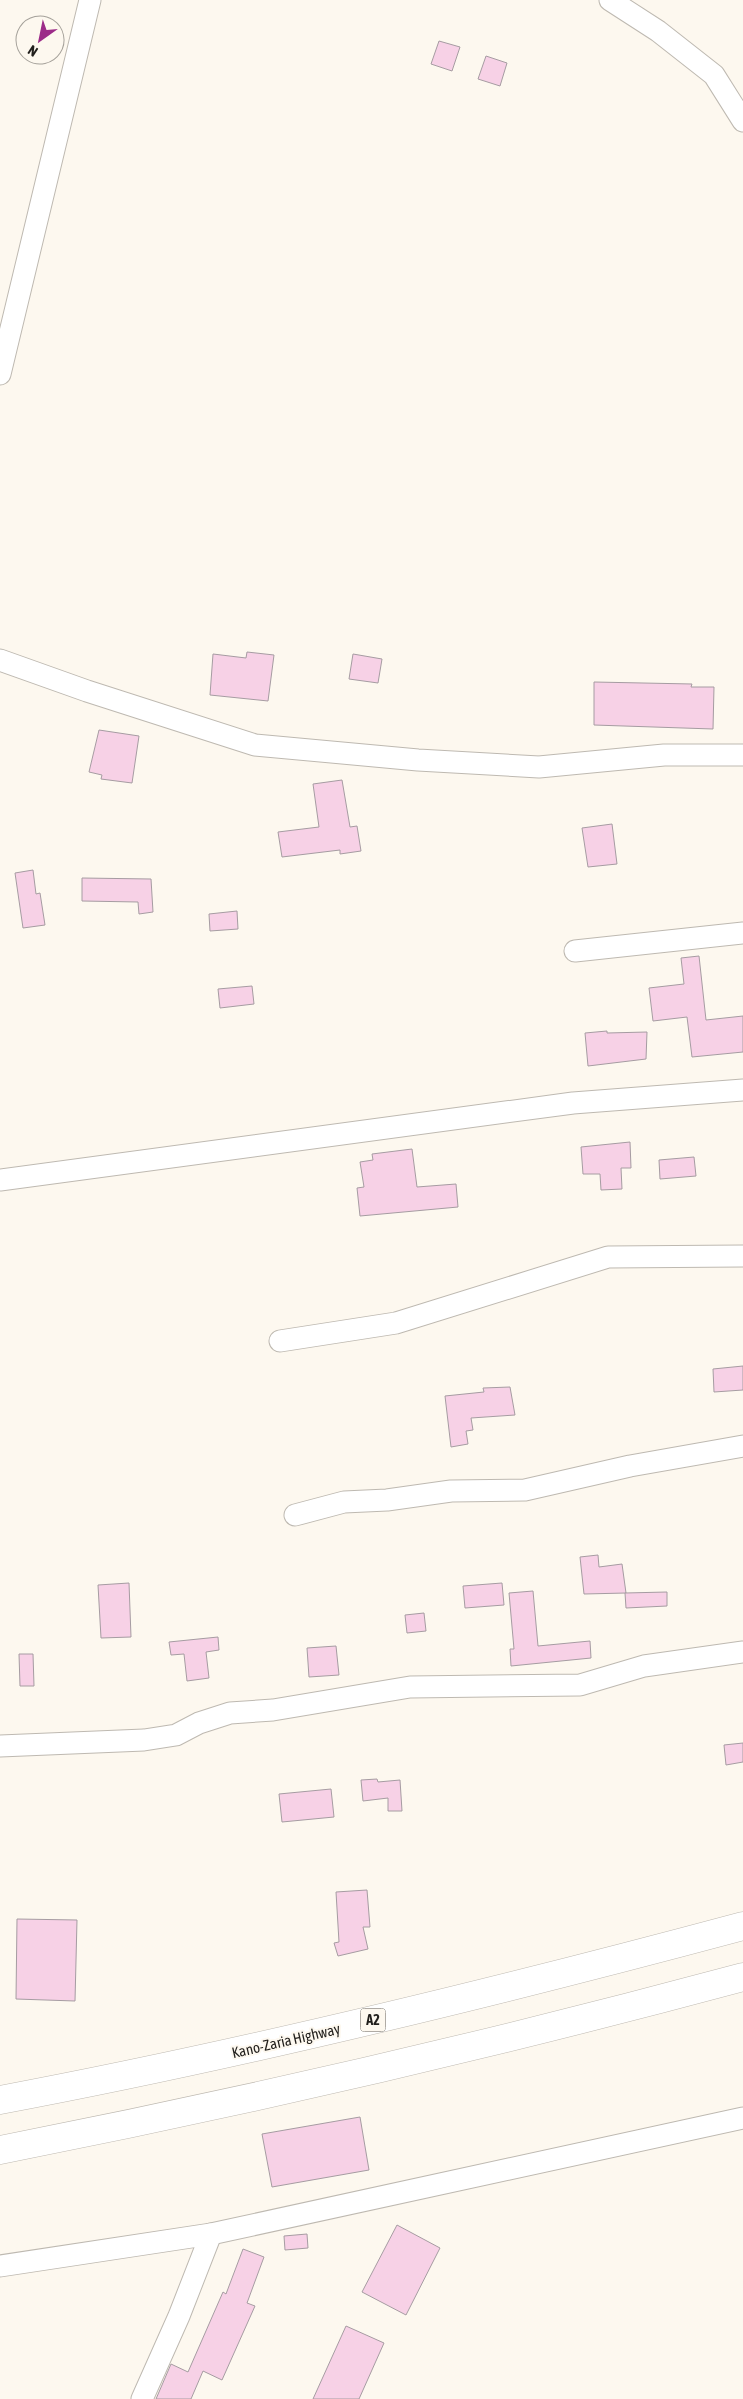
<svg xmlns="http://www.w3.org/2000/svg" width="743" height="2399" font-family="'Asap Condensed',sans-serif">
	<rect width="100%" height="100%" fill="#fdf8ef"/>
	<g fill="#f7d1e6" stroke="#a69ca2">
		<path d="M439,41L460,47L452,71L431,64Z"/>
		<path d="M486,56L507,63L500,86L478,79Z"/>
		<path d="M247,652L274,655L268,701L210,695L213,654L246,658Z"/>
		<path d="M353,654L382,659L378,683L349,679Z"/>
		<path d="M594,682L692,684L691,687H714L713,729L594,725Z"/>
		<path d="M99,730L139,736L132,783L101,779L102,775L89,772Z"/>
		<path d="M342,780L350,827L357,826L361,851L340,854V850L282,857L278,832L319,827L313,784Z"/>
		<path d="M612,824L617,864L588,867L582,828Z"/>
		<path d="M33,870L36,894L40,893L45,925L23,928L15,873Z"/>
		<path d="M82,878L151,879L153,912L139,914L138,902L82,901Z"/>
		<path d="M237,911L238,929L210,931L209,914Z"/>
		<path d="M699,956L706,1020L743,1016V1052L692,1057L687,1017L653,1021L649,988L684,984L681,958Z"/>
		<path d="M252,986L254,1004L220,1008L218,989Z"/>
		<path d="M607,1031V1033L647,1032L646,1059L588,1066L585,1033Z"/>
		<path d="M630,1142L631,1168H621L622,1189L601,1190L600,1174H583L581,1147Z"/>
		<path d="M412,1149L417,1187L456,1184L458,1207L360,1216L357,1188L364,1187L360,1162L373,1160L372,1154Z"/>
		<path d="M694,1157L696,1176L660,1179L659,1160Z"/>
		<path d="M743,1366V1390L714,1392L713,1369Z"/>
		<path d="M510,1387L515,1415L471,1418L473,1430L466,1431L468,1444L451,1447L445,1396L484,1392L483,1388Z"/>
		<path d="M598,1555L599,1567L622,1564L626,1593L584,1594L580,1557Z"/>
		<path d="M129,1583L131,1637L101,1638L98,1585Z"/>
		<path d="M502,1583L504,1605L465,1608L463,1586Z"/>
		<path d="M533,1591L538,1646L590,1641L591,1658L511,1666L510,1649H514L509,1593Z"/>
		<path d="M667,1592V1606L626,1608L625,1593Z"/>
		<path d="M424,1613L426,1631L407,1633L405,1615Z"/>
		<path d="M218,1637L219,1650L206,1652L209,1678L187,1681L184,1654L171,1655L169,1642Z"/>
		<path d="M336,1646L339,1675L309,1677L307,1648Z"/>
		<path d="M19,1654H33L34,1686H20Z"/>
		<path d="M743,1743V1762L726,1765L724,1745Z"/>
		<path d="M377,1779L378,1782L400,1780L402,1811H388V1798L363,1801L361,1780Z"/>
		<path d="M331,1789L334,1817L282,1822L279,1794Z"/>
		<path d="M367,1890L370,1927H363L368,1949L338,1956L334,1943L339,1942L336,1892Z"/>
		<path d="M17,1919L77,1920L75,2001L16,1999Z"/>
		<path d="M360,2117L369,2170L272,2187L262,2134Z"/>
		<path d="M397,2225L440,2248L406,2315L362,2292Z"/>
		<path d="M307,2234L308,2248L285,2250L284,2236Z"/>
		<path d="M243,2249L264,2257L247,2303L255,2306L222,2380L203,2371L191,2399H156L171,2364L188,2372L223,2292L226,2294Z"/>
		<path d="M346,2326L384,2343L359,2399H313Z"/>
	</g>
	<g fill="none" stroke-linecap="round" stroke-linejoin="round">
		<g stroke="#beb9b1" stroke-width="23">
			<g id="street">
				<path d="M610,0L658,31L714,75L743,121"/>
				<path d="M0,374L90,0"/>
				<path d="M0,660L87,691L255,745L418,760L539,767L664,755H743"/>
				<path d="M575,951L743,933"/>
				<path d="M0,1180L573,1103L743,1090"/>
				<path d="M280,1341L396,1323L608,1257L743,1256"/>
				<path d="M295,1515L344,1502L387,1500L451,1491L525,1490L630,1466L743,1446"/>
				<path d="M0,1746L144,1740L176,1735L199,1723L230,1713L273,1710L410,1687L580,1685L644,1666L743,1652"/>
				<path d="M211,2234L743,2118"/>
				<path d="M0,2266L211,2234L179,2316L142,2399"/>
			</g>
		</g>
		<g stroke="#beb9b1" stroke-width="29">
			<g id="highway">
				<path d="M0,2100C250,2053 497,1992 743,1926"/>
				<path d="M0,2150C249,2101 498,2043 743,1977"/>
			</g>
		</g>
		<use href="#street" stroke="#fff" stroke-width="21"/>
		<use href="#highway" stroke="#fff" stroke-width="28"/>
	</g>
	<g text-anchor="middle" stroke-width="4" stroke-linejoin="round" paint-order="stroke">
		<rect fill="#fdf8ef" stroke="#625f5b" stroke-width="1" x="360.5" y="2008.5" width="25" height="23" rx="4"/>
		<g font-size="14" font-weight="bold" fill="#201e1b">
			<text x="373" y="2025">A2</text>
		</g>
		<g font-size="15" fill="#201e1b" stroke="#fdf8ef">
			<text transform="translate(286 2041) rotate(-13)" y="5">Kano-Zaria Highway</text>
		</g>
	</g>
	<g transform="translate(40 40) rotate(213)"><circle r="24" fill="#fdf8ef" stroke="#a5a19a"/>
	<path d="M0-4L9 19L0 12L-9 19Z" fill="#9c2b88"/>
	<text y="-8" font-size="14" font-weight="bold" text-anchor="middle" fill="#201e1b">N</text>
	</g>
</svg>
